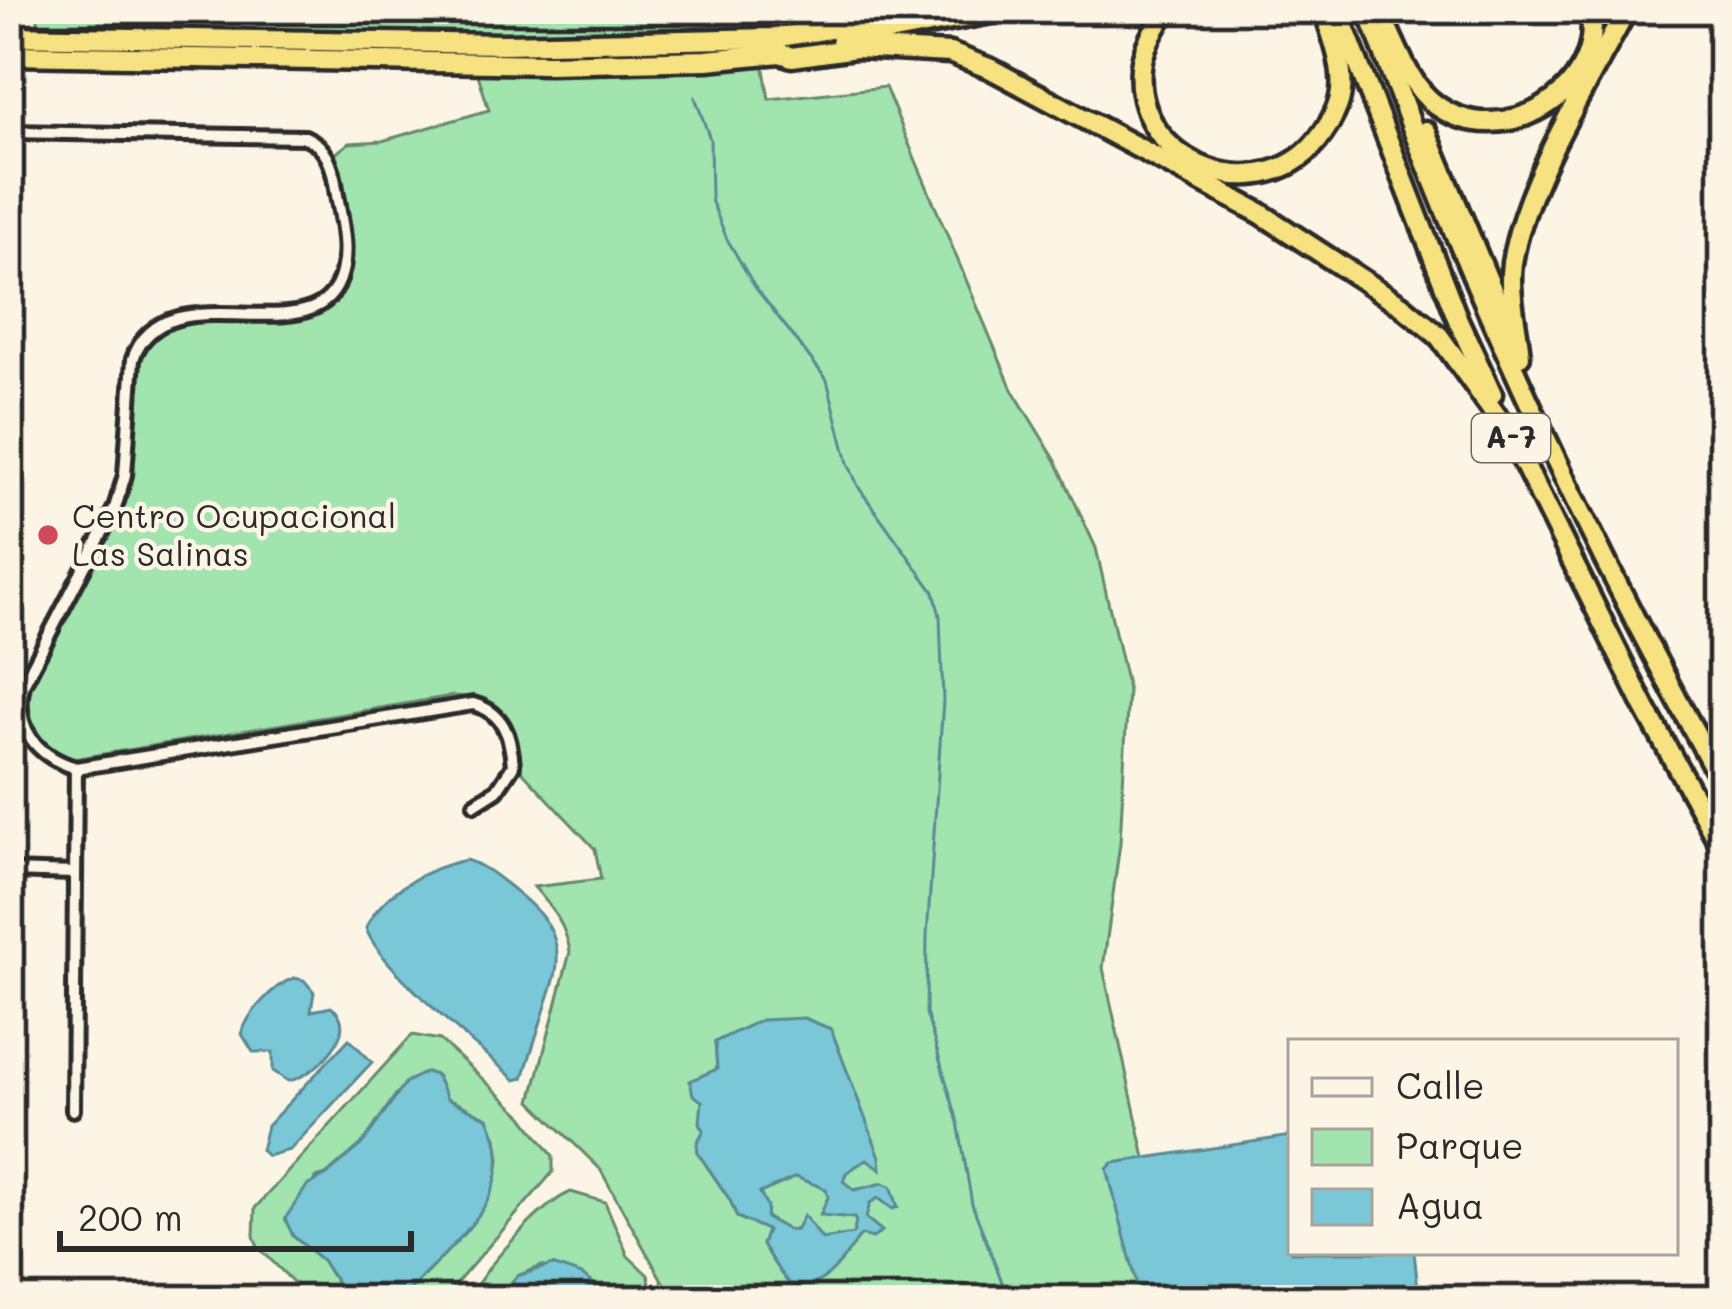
<svg xmlns="http://www.w3.org/2000/svg" width="1732" height="1309" font-family="Mali,sans-serif">
	<rect width="100%" height="100%" fill="#fcf5e5"/>
	<filter id="ink" filterUnits="userSpaceOnUse"><feTurbulence type="fractalNoise" baseFrequency=".00833" numOctaves="2"/><feDisplacementMap in="SourceGraphic" scale="24" xChannelSelector="R" yChannelSelector="G"/><feConvolveMatrix kernelMatrix="1 2 1 2 8 2 1 2 1" color-interpolation-filters="sRGB"/></filter>
	<g filter="url(#ink)">
		<g fill="#a1e4ae" stroke="#66886c" stroke-width="3" fill-rule="evenodd">
			<path d="M58,9H702L712,16L724,9H754L769,99L885,87L1012,389L1056,461L1096,548L1128,690L1120,843L1103,968L1157,1212L1199,1300H673L600,1169L531,1101L570,952C566,925 551,906 534,887L601,879L595,849L519,768C521,718 501,698 452,696L73,759C40,750 24,723 29,690L126,500C139,453 121,373 153,338C168,321 193,322 214,322C241,321 271,324 298,320C376,309 350,205 335,154L349,143L382,141L489,110L468,42L368,51L312,40L38,35V17ZM756,1023L779,1125L777,1134L792,1179L760,1193L766,1217L788,1231L799,1227L797,1284L785,1279L762,1245L768,1230L737,1217L730,1200L698,1153L699,1139L704,1130L701,1076L717,1069L715,1042Z"/>
			<path d="M412,1035L440,1040L523,1116L553,1156V1172L442,1300H399C449,1252 568,1140 446,1099L436,1075L397,1093L363,1143L326,1175L316,1178L293,1236L322,1260L341,1291L370,1300H311L258,1247L254,1236L255,1208Z"/>
			<path d="M571,1192L605,1202L628,1256L648,1275L654,1300H616L542,1266L517,1276L496,1300H460C475,1291 481,1278 492,1264C509,1243 546,1202 571,1192Z"/>
		</g>
		<g fill="#7ac7d8" stroke="#5a8993" stroke-width="3" fill-rule="evenodd">
			<path d="M466,860C483,865 495,875 509,886C541,912 565,933 555,977L523,1078L515,1080C481,1049 377,966 366,928C382,892 429,867 466,860Z"/>
			<path d="M294,978L304,980L314,992L311,1011L331,1007C364,1029 313,1078 288,1081L273,1071V1052H253L242,1034C247,1013 274,985 294,978Z"/>
			<path d="M804,1018L831,1029L880,1157L881,1169L867,1159L846,1173L843,1181L854,1190L883,1183L891,1186L898,1207L893,1209L878,1198L870,1203L866,1218L882,1231L873,1238L861,1235C846,1254 824,1295 791,1284C784,1282 768,1253 762,1245L767,1230L737,1217L730,1200L698,1153L697,1144L704,1130L700,1123L702,1101L693,1095L690,1081L717,1069L715,1042L761,1020ZM796,1177L826,1189L828,1197L820,1215L854,1218L856,1222L853,1234L822,1239L804,1215L796,1230H788L766,1218L767,1207L760,1193Z"/>
			<path d="M349,1039L372,1062L290,1150L267,1156L261,1150L267,1126Z"/>
			<path d="M426,1072L436,1075L447,1099L488,1118C527,1197 448,1244 403,1298L370,1300L342,1291L322,1260L293,1236L285,1219L307,1186L327,1175L363,1143L406,1082Z"/>
			<path d="M1291,1136V1252H1414L1419,1298L1141,1300L1107,1169L1113,1163Z"/>
			<path d="M552,1265L582,1275L616,1300H496L517,1276Z"/>
		</g>
		<g fill="none" stroke-linecap="round" stroke-linejoin="round">
			<g stroke="#5a8993" stroke-width="3">
				<path d="M622,9L627,16"/>
				<path d="M695,97L710,139L711,200L727,239L755,287L827,380L848,463L859,488L934,592L940,616L943,700L927,936L926,1013L958,1122L972,1204L1009,1300"/>
			</g>
			<g stroke="#2b2b2b" stroke-width="20">
				<g id="minor">
					<path d="M9,132L305,137C327,146 333,167 336,189C340,215 349,246 342,272C321,363 166,265 133,359L125,475L115,508L23,685C13,727 36,756 76,768L473,704C504,712 511,737 513,766L497,790L475,804"/>
					<path d="M9,871L75,873"/>
					<path d="M73,1110L76,768"/>
				</g>
			</g>
			<g stroke="#2b2b2b" stroke-width="26">
				<path id="trunk" d="M840,42L1016,9"/>
			</g>
			<g stroke="#2b2b2b" stroke-width="27">
				<g id="motorway">
					<path d="M1167,9C1156,27 1143,46 1141,68C1132,167 1268,216 1323,133C1331,122 1340,105 1341,91C1344,64 1331,34 1324,9"/>
					<path d="M1337,9L1458,320L1492,394"/>
					<path d="M1368,9C1464,278 1585,535 1723,784"/>
					<path d="M1383,19C1397,47 1409,86 1436,105C1502,153 1607,93 1590,9"/>
					<path d="M9,36L504,44L773,38L917,15L934,9"/>
					<path d="M9,55L549,64L707,60L780,53L792,57L856,48L950,53L991,69L1260,213L1401,305L1439,336L1509,433"/>
					<path d="M1426,131L1512,338"/>
					<path d="M1520,356C1517,325 1508,294 1512,263C1525,181 1588,84 1627,9"/>
					<path d="M1505,425L1645,708L1723,850"/>
				</g>
			</g>
			<use href="#minor" stroke="#fcf5e5" stroke-width="10"/>
			<use href="#trunk" stroke="#f7e281" stroke-width="16"/>
			<use href="#motorway" stroke="#f7e281" stroke-width="18"/>
		</g>
	</g>
	<circle fill="#d1495b" stroke="#fcf5e5" stroke-width="4.5" cx="48" cy="535" r="12"/>
	<g text-anchor="middle" stroke-width="9" stroke-linejoin="round" paint-order="stroke">
		<rect fill="#fcf5e5" stroke="#6a6863" stroke-width="3" x="1472" y="414" width="78" height="48" rx="9"/>
		<g font-size="30" font-weight="bold" fill="#2b2b2b">
			<text x="1511" y="448">A-7</text>
		</g>
		<g font-size="33" fill="#2b2b2b" stroke="#fcf5e5" text-anchor="start">
			<text x="72" y="528">Centro Ocupacional<tspan x="72" dy="38">Las Salinas</tspan></text>
		</g>
	</g>
	<rect width="1732" height="1309" fill="none" stroke="#fcf5e5" stroke-width="48"/>
	<rect x="24" y="24" width="1684" height="1261" fill="none" stroke="#2b2b2b" stroke-width="4.5" filter="url(#ink)"/>
	<rect x="1288" y="1039" width="390" height="216" fill="#fcf5e5" stroke="#a8a49b" stroke-width="3"/>
	<rect x="1312" y="1078" width="60" height="18" fill="#fcf5e5" stroke="#a8a49b" stroke-width="3"/>
	<text x="1396" y="1099" font-size="36" fill="#2b2b2b">Calle</text>
	<rect x="1312" y="1129" width="60" height="36" fill="#a1e4ae" stroke="#a8a49b" stroke-width="3"/>
	<text x="1396" y="1159" font-size="36" fill="#2b2b2b">Parque</text>
	<rect x="1312" y="1189" width="60" height="36" fill="#7ac7d8" stroke="#a8a49b" stroke-width="3"/>
	<text x="1396" y="1219" font-size="36" fill="#2b2b2b">Agua</text>
	<path d="M60 1231v18h351v-18" fill="none" stroke="#2b2b2b" stroke-width="6"/>
	<text x="78" y="1231" font-size="36" fill="#2b2b2b" stroke="#fcf5e5" stroke-width="9" paint-order="stroke">200 m</text>
</svg>
